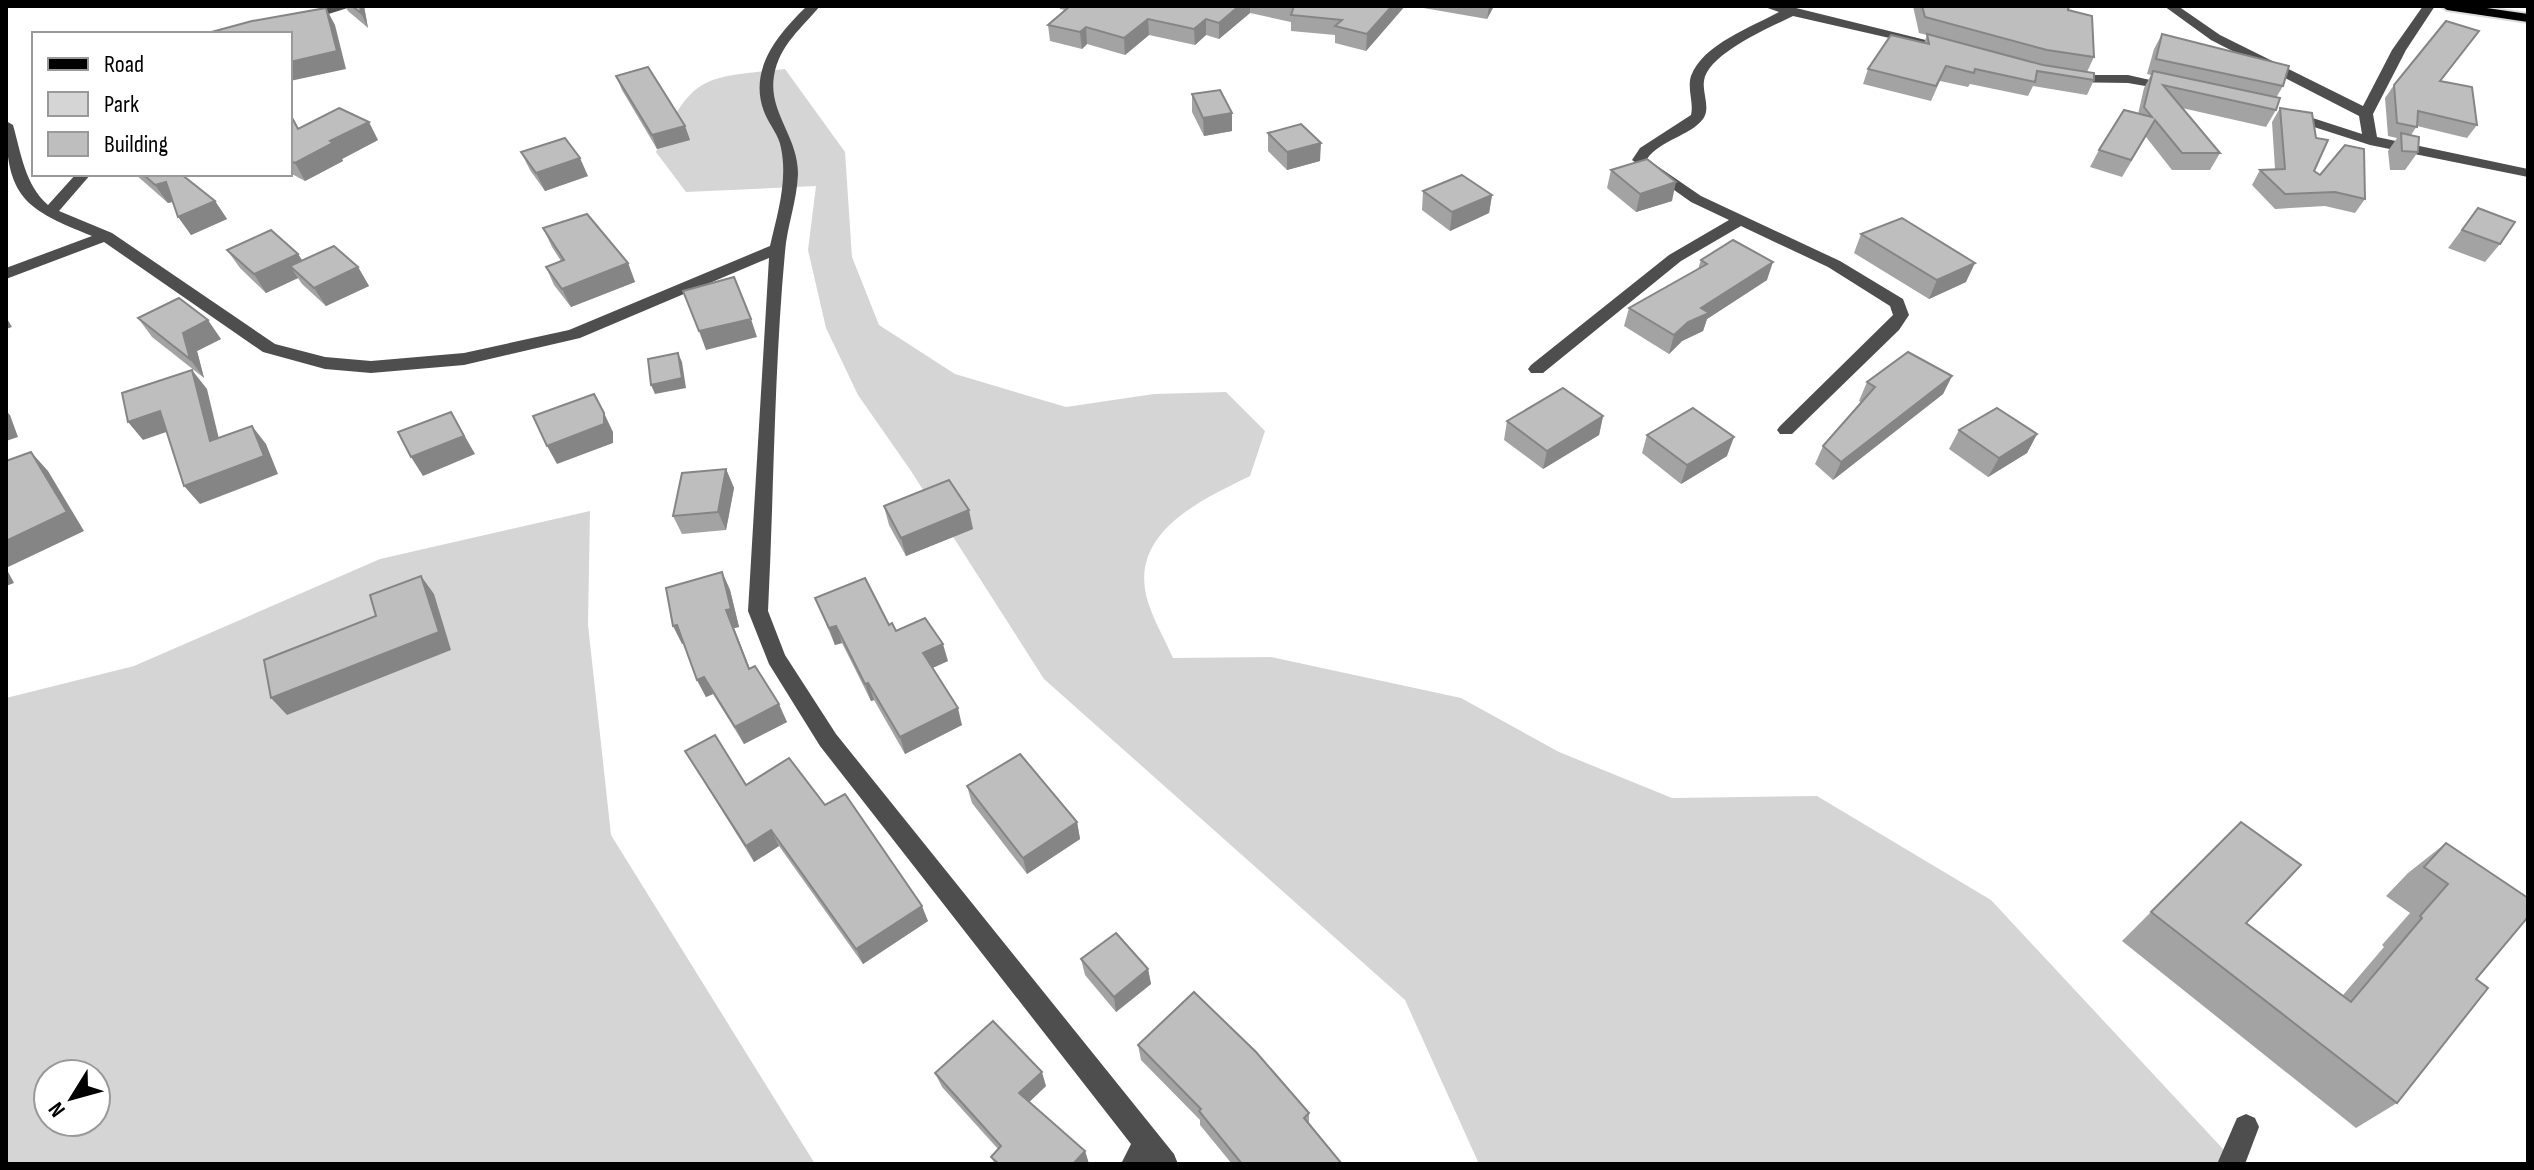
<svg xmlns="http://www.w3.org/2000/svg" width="2534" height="1170" font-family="'Sofia Sans Condensed',sans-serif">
	<rect width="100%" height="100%" fill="#fff"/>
	<g fill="#d5d5d5" fill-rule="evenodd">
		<path d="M785,69L845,152L852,257L879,325L955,374L1066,407L1154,394L1226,392L1265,431L1250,476C1206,498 1136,528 1145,589C1148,611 1164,637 1173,658L1271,657L1461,698L1559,752L1672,798L1817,796L1991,900L2237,1164H1479L1405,1000L1044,679L911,471L858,395L826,328L808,250L816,186L686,192L656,152C693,73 703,78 785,69Z"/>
		<path d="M590,511L588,625L611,835L815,1164H6V698L134,666L380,559ZM48,1074H96V1122H48Z"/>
	</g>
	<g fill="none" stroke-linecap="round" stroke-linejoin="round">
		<g stroke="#dbdbdb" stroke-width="4">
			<path id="major" d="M2441,6H2473L2528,14V22L2447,10Z"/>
		</g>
		<g fill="#4e4e4e" fill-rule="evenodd">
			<path d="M333,6H354L303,22L297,18Z"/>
			<path d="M807,6H820C802,28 779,45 774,76C768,112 798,136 798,174C797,201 787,226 785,252C774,371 774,492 768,611L785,655L836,734L1174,1154L1178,1164H1121L1131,1144L820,746L769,664L748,611L769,258L580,338L464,365L371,373L325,369L263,352L104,242L6,279V268L92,236C25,209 6,198 6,121L13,125C21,153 25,185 48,205L76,174H91L59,211L112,233L275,344L325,357L371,361L464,353L569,330L770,246C777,215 788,181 781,148C779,135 770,126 765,114C747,71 777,35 807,6Z"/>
			<path d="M1762,6L1792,7L1958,48L1951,52L1793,16C1771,27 1707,54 1704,81C1702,93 1711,108 1703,119C1690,136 1660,140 1647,159L1701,196L1840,261L1903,299L1909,315L1899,330L1792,434H1780L1777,430L1780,426L1893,315L1890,306L1828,267L1741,226L1681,261L1543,373H1531L1528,369L1531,365L1669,255L1729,220L1691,202L1632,160L1640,148L1691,115C1694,102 1687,89 1691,76C1703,44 1752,27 1779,12Z"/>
			<path d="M2164,6H2178L2220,35L2363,106L2392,50L2423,6H2435L2406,50L2373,114L2377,137L2528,169V177L2370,145L2286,118V112L2291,111L2362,134L2359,116L2211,40Z"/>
			<path d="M2067,75H2128L2181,87L2174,91L2128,83L2062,82V76Z"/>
			<path d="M2246,1114L2255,1118L2259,1127L2245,1164H2217L2237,1118Z"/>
		</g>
		<use href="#major" fill="#000" fill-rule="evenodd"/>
	</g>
	<g fill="#a3a3a3">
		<path d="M345,6H364L368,28L348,11Z"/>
		<path d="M1059,6H1405L1366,51L1335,43V35L1291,31V22L1250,13L1219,39L1206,35L1195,45L1149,35L1125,55L1087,44L1082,49L1050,41L1048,25L1065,10L1060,9Z"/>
		<path d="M1412,6H1494L1487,19Z"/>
		<path d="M1913,6H2069L2068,10L2094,57L2087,72L2094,80L2087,95L2033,86L2028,96L1970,84L1968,87L1940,81L1931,101L1863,84L1868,69L1924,43L1927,35L1919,33Z"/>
		<path d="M2479,31L2441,81L2477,125L2467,138L2417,126L2411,135L2418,152L2405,170H2390L2388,151L2397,138L2388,136L2385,98L2394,85Z"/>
		<path d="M2162,34L2283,86L2276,98V110L2266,127L2182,108L2220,153L2210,170H2172L2146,137L2122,177L2090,167L2099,150L2138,114L2144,88L2151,75L2147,74L2154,49Z"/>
		<path d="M616,76L685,126L690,140L657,149L622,90Z"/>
		<path d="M1192,94L1232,113V131L1204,136L1192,112Z"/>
		<path d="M2280,108L2314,171L2365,199L2355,213L2325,206L2275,209L2252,185L2260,170L2275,169L2272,122Z"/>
		<path d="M290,113L299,129L378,140L342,159L343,161L305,181L290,173Z"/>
		<path d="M1268,133L1320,161L1287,170L1268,151Z"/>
		<path d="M521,152L588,176L545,191L530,170Z"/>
		<path d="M1611,170L1672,201L1636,212L1607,188Z"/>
		<path d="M135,174H181L215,201L227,219L191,235L173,202L168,203Z"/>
		<path d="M1423,191L1492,195L1489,213L1450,231L1422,210Z"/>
		<path d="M2478,208L2500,244L2485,262L2448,248Z"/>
		<path d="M543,228L628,263L635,282L571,307L554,285L546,267L561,261L552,247Z"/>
		<path d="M1861,234L1966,282L1929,299L1854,253Z"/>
		<path d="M227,250L298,254L302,260L358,267L369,286L326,306L302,284L298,278L266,293L240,268Z"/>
		<path d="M1701,260L1767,280L1707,319L1703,331L1682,341L1669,354L1624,326L1629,308L1698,269Z"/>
		<path d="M138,318L221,339L197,351L204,378L152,337Z"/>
		<path d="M1952,376L1943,394L1833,480L1815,464L1823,446L1861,402L1859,401L1867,382Z"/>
		<path d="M1603,416L1599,435L1543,469L1504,440L1507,421Z"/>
		<path d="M1959,430L2037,434L2027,453L1988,477L1949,449Z"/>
		<path d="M1647,435L1727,456L1681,484L1642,453Z"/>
		<path d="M726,469L734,488L726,530L682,534L673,516Z"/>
		<path d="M884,506L973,529L906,556L889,525Z"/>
		<path d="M722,572L730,590L739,627L734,628L750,669L787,722L744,744L713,694L706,697L697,680L684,643L682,644Z"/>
		<path d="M815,598L889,625L896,631L948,661L932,668L962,725L905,754L874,700L871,701L842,643L835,645Z"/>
		<path d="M685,751L746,785L825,805L928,921L863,964L779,846L754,862Z"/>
		<path d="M967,786L1077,822L1080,839L1027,874L972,803Z"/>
		<path d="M2241,822L2246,923L2343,995L2384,947L2382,945L2410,913L2386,896L2408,873L2446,843L2476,979L2397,1103L2356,1128L2122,941Z"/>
		<path d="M1081,959L1148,969L1151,984L1116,1012L1085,975Z"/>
		<path d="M1138,1045L1309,1113V1123L1342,1164H1232L1200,1125V1120L1141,1060Z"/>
		<path d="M935,1073L1046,1086L1029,1102L1085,1151L1089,1164H995L991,1157L998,1149L942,1087Z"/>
	</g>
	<g fill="#858585">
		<path d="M360,6H364L368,28L361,13Z"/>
		<path d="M1239,6H1250V13L1219,39V23Z"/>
		<path d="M1392,6H1405L1366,51L1367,34Z"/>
		<path d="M1489,6H1494L1487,19Z"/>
		<path d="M326,8L335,25L346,69L290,81V62Z"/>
		<path d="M1148,19L1149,35L1125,55L1124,38Z"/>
		<path d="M1206,19V35L1195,45L1194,29Z"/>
		<path d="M1086,27L1087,44L1082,49L1080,32Z"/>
		<path d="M1232,113V131L1204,136L1203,118Z"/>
		<path d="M369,122L378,140L342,159L343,161L305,181L295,163L330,141Z"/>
		<path d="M685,126L690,140L657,149L652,135Z"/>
		<path d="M1321,143L1320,161L1287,170V152Z"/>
		<path d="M580,158L588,176L545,191L536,173Z"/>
		<path d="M166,182L178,200L168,203L155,185Z"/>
		<path d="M1676,182L1672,201L1636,212L1640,194Z"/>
		<path d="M1492,195L1489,213L1450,231L1452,212Z"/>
		<path d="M215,201L227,219L191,235L178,217Z"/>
		<path d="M298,254L310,273L290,266L298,278L266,293L254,274Z"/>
		<path d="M1773,262L1767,280L1707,319L1703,331L1682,341L1669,354L1674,335L1701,308Z"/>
		<path d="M628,263L635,282L571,307L562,289Z"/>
		<path d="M1975,263L1966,282L1929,299L1937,280Z"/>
		<path d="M358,267L369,286L326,306L314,288Z"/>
		<path d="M6,317L12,327L6,329Z"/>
		<path d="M751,319L757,337L706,350L699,331Z"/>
		<path d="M208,320L221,339L197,351L204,378L190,359L183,333Z"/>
		<path d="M678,353L682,362L686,388L655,394L651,385Z"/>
		<path d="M192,370L207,389L224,460L210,441Z"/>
		<path d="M1952,376L1943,394L1833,480L1841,462Z"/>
		<path d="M6,411L10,415L18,437L6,441Z"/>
		<path d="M160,411L175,429L143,440L128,422Z"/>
		<path d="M451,412L475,454L423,476L411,457Z"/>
		<path d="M604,413L613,432V443L557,464L547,446Z"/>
		<path d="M1603,416L1599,435L1543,469L1547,451Z"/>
		<path d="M252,426L266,444L278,474L200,504L184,486Z"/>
		<path d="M2037,434L2027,453L1988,477L1999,458Z"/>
		<path d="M1734,437L1727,456L1681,484L1687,465Z"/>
		<path d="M31,452L48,471L84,531L6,568V541Z"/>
		<path d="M726,469L734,488L726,530L718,512Z"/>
		<path d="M969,510L973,529L906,556L901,538Z"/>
		<path d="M6,568L14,583L6,586Z"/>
		<path d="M722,572L730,590L739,627L734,628L757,687L726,610Z"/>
		<path d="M421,576L434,594L451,650L287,715L271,698L439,632Z"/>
		<path d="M677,625L686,643L682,644L673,626Z"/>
		<path d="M836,626L842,643L835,645L829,628Z"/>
		<path d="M943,644L948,661L928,670L923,653Z"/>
		<path d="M704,677L713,694L706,697L697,680Z"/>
		<path d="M868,683L874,700L871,701L865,684Z"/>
		<path d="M779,704L787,722L744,744L735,727Z"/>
		<path d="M958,708L962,725L905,754L900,737Z"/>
		<path d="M1077,822L1080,839L1027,874L1023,858Z"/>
		<path d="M771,830L779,846L754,862L746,846Z"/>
		<path d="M922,906L928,921L863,964L856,949Z"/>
		<path d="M1148,969L1151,984L1116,1012L1114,997Z"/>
		<path d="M1042,1072L1046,1086L1024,1107L1019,1093Z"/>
		<path d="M1085,1151L1089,1164H1073Z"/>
	</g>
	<g fill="#bebebe" stroke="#858585" stroke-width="2">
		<path d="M352,6H360L361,13Z"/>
		<path d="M1070,6H1239L1219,23L1206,19L1194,29L1148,19L1124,38L1086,27L1080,32L1048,25Z"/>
		<path d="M1294,6H1392L1367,34L1335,26L1342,20L1291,15Z"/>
		<path d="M1922,6H2069L2068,10L2092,16L2094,57L2047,50L1925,17Z"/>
		<path d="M326,8L337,51L290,62V34H204L252,21Z"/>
		<path d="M2446,21L2479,31L2440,81L2472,87L2477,125L2418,111L2417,127L2397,123L2394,85Z"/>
		<path d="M1927,34L2043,65L2094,73V80L2037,71L2035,82L1975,69L1974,73L1946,66L1936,86L1868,69L1891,35L1929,44Z"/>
		<path d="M2162,34L2289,66L2283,86L2156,59Z"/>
		<path d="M648,67L685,126L652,135L616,76Z"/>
		<path d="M2153,71L2280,98L2276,110L2163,85L2220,153H2182L2155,120L2131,160L2099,150L2124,110L2152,117L2144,107Z"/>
		<path d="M1220,90L1232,113L1203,118L1192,94Z"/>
		<path d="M339,108L369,122L330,141L333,143L295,163L290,161V114L298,129Z"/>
		<path d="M2280,108L2312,113L2316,138L2328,140L2314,171L2320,175L2345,145L2364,149L2365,199L2335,192L2285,194L2260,170L2285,169Z"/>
		<path d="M1301,124L1321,143L1287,152L1268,133Z"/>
		<path d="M2401,133L2419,137L2418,152L2402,151Z"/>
		<path d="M565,138L580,158L536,173L521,152Z"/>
		<path d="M1647,159L1676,182L1640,194L1611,170Z"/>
		<path d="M143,174H181L215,201L178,217L166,182L155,185Z"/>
		<path d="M1462,175L1492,195L1452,212L1423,191Z"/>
		<path d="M2478,208L2515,222L2500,244L2462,230Z"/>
		<path d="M587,214L628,263L562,289L546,267L564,260L543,228Z"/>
		<path d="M1902,218L1975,263L1937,280L1861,234Z"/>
		<path d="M271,230L298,254L254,274L227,250Z"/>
		<path d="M1733,240L1773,262L1701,308L1709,313L1688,322L1674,335L1629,308L1707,264L1701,260Z"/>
		<path d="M334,246L358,267L314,288L290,266Z"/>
		<path d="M734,277L751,319L699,331L683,291Z"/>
		<path d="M179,298L208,320L183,333L190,359L138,318Z"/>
		<path d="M1908,352L1952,376L1841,462L1823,446L1875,387L1867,382Z"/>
		<path d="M678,353L682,378L651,385L648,359Z"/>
		<path d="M192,370L210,441L252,426L264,456L184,486L160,411L128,422L122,393Z"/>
		<path d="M1563,388L1603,416L1547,451L1507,421Z"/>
		<path d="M594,394L604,413V424L547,446L533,416Z"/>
		<path d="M1693,408L1734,437L1687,465L1647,435Z"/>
		<path d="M1997,408L2037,434L1999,458L1959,430Z"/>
		<path d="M451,412L464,436L411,457L398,432Z"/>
		<path d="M31,452L67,512L6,541V461Z"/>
		<path d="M726,469L718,512L673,516L682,473Z"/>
		<path d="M949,480L969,510L901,538L884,506Z"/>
		<path d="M722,572L731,609L726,610L749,669L755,666L779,704L735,727L704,677L697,680L677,625L673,626L666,588Z"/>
		<path d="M421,576L439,632L271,698L264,660L376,616L370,595Z"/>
		<path d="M865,578L889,625L892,623L896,631L925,618L943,644L923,653L958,708L900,737L868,683L865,684L836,626L829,628L815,598Z"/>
		<path d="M715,735L746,785L789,758L825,805L845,794L922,906L856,949L771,830L746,846L685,751Z"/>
		<path d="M1020,754L1077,822L1023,858L967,786Z"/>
		<path d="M2241,822L2301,865L2246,923L2351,1002L2422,918L2420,916L2448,884L2424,867L2446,843L2528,898V917L2476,979L2488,988L2397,1103L2151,912Z"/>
		<path d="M1116,933L1148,969L1114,997L1081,959Z"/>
		<path d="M1194,992L1256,1052L1309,1113L1304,1118L1342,1164H1242L1199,1111L1201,1109L1138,1045Z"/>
		<path d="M993,1021L1042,1072L1019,1093L1085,1151L1073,1164H999L991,1157L1001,1146L935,1073Z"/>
	</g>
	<rect width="2534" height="1170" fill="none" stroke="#000000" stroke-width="16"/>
	<rect x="32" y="32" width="260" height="144" fill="#ffffff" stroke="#999999" stroke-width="2"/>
	<rect x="48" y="58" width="40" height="12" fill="#000000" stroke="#999999" stroke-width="2"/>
	<text x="104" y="72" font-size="24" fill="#000000">Road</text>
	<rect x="48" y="92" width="40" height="24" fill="#d5d5d5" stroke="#999999" stroke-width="2"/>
	<text x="104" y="112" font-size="24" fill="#000000">Park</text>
	<rect x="48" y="132" width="40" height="24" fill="#bebebe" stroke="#999999" stroke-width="2"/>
	<text x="104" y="152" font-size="24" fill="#000000">Building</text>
	<g transform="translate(72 1098) rotate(233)"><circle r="38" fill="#ffffff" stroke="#999999" stroke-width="2"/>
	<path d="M0-6L14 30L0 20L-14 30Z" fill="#000000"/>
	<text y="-12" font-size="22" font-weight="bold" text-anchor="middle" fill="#000000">N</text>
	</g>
</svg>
